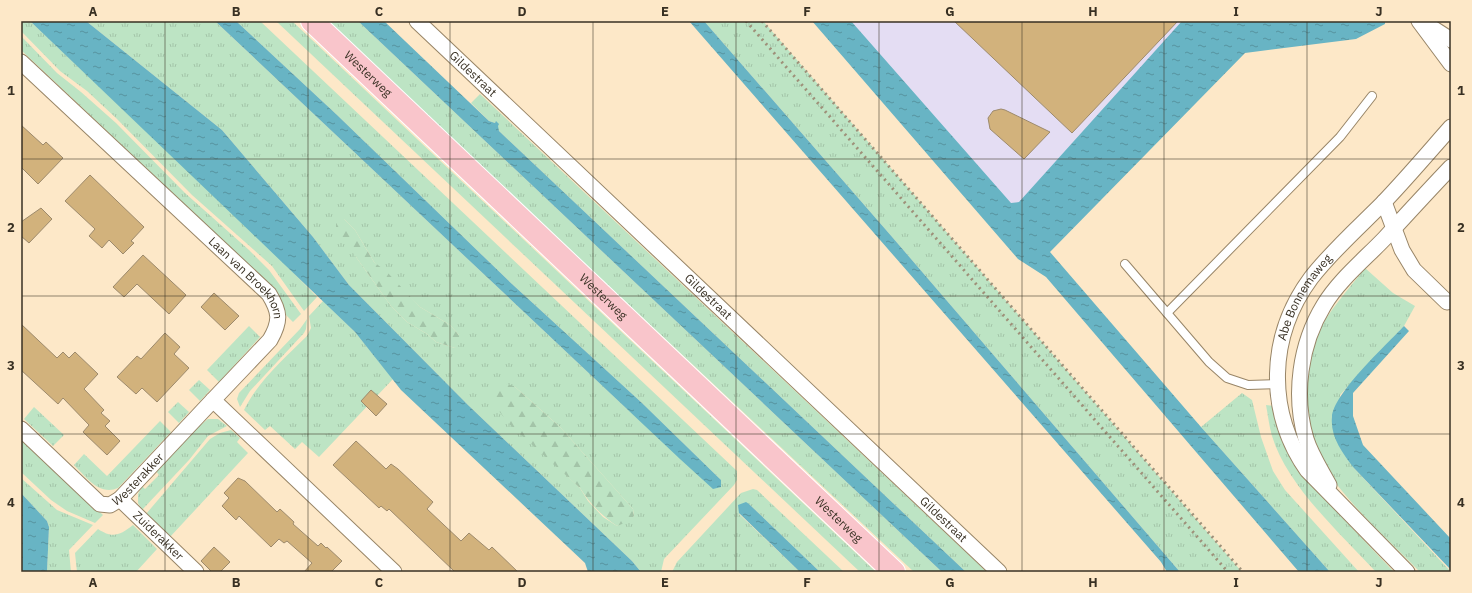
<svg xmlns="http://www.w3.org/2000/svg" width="1472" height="593" font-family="'IBM Plex Sans',sans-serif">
	<defs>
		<pattern id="grass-tufts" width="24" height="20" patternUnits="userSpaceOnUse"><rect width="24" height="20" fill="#bde4c4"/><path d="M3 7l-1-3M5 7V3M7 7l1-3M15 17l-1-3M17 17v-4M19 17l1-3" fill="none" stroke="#a3c4a8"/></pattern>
		<pattern id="forest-firs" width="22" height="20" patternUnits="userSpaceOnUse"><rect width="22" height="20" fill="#bde4c4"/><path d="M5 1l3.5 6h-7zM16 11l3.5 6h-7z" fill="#a3c4a8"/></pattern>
		<pattern id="water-ripples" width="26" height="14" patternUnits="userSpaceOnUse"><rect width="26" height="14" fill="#68b4c4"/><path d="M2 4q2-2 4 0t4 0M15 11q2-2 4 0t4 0" fill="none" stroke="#57939f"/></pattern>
	</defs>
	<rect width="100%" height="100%" fill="#fde8c8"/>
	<path fill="#e4ddf3" d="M833,21H1274L1032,247Z"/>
	<g fill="url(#grass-tufts)" fill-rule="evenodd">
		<path d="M21,21H30L273,252L317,297L304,311L272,266L192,195L116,118L87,91L60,71L21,31Z"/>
		<path d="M86,21H215L627,409L721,480L642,403L512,284L336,114L236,21H260L737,471V480L734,485L664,559L661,572H641L632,561L468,405L349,285L313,237L222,130ZM344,219L355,230L374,262L420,307L450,325L459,335L455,348L436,342L427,334L407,322L391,306L356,257ZM514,386L560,427L633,509L634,516L617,526L603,517L588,501L580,488L546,456Z"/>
		<path d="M276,21H292L876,572H860Z"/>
		<path d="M326,21H358L942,572H914Z"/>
		<path d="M704,21H763L1242,572H1180L893,238Z"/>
		<path d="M21,36L57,73L81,92L116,123L185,193L249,250L269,270L301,314L293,322L286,315L279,295L266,281L21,50Z"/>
		<path d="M480,94L987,572H966L499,131L496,122L495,123L489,121L471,103Z"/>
		<path d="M1365,268L1393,293L1415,306L1404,326L1340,395L1353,467L1451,572H1420C1382,533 1323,484 1308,430C1304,416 1305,397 1306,382C1307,366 1310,349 1317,335C1329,310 1348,290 1365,268Z"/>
		<path d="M323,301L355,332L393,379L319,457L302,442L295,449L270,426L265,430L244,410C258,381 285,358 307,336L311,328L309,316Z"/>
		<path d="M307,319L306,329L304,333L250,391L240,407L237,399L239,393L300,329Z"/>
		<path d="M249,326L260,337L219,382L207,370Z"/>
		<path d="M199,380L210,390L200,401L189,390Z"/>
		<path d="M1242,393L1252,400L1261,437L1273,471L1285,490L1359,572H1330L1201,427Z"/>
		<path d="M178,402L189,412L179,423L168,412Z"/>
		<path d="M1266,405L1274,406L1280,428L1297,470L1394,572H1376C1341,534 1287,486 1272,436C1269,426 1268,415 1266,405Z"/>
		<path d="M34,407L64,435L53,446L24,419Z"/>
		<path d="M208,419H218L227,426L208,436L189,460L142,510L138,503V494L142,486L145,489L159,475L156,471L198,427Z"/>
		<path d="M160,421L171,432L118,488C99,496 86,477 74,465L84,454L107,476Z"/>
		<path d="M231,430L240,438L237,442L248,453L170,537L146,514L210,439L220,433Z"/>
		<path d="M21,438L103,515L95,523L67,511L51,500L21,472Z"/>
		<path d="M21,478L57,510L93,525L69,550L71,572H47L49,527L47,521L21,493Z"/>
		<path d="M753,489L757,490L844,572H820L749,504L739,514L800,572H672L677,562L741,493Z"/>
		<path d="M133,525L157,549L136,572H77L75,553L98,529C113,539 120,535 133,525Z"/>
	</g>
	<g fill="url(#forest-firs)">
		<path d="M344,219L355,230L374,262L387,272L420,307L450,325L459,335L460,344L455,348L436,342L427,334L407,322L391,306L336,229V223Z"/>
		<path d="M502,383L514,386L560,427L633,509L634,516L627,522L617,526C601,515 590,504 580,488L508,423L496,407L491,392Z"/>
	</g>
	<g fill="url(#water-ripples)">
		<path d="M30,21H86L222,130L313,237L349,285L468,405L632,561L641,572H588L585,563L401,390L355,332Z"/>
		<path d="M215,21H236L336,114L512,284L642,403L721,480V487L713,489L680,459Z"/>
		<path d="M358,21H384L489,121L495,123L496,121L499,124L498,126L499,131L966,572H942Z"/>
		<path d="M689,21H704L893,238L1180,572H1167L1161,562Z"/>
		<path d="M812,21H851L1011,203L1019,202L1182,21H1385V24L1356,39L1245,53L1050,252L1201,427L1330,572H1299L1046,277L1018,259Z"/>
		<path d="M1404,326L1409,331L1353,393V416L1363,445L1451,539V570L1353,467C1342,452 1330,436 1332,417C1333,394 1386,345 1404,326Z"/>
		<path d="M21,493L47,521L49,527L47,572H21Z"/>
		<path d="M746,502L749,504L820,572H800L739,513L738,505Z"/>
	</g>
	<g fill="#d2b27c" stroke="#9d8a6c">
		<path d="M954,21H1178L1072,133Z"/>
		<path d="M1001,109L1005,110L1050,132L1024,159L990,129L988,118L993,111Z"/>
		<path d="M21,125L43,145L46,142L63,158L38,184L21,167Z"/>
		<path d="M90,175L144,227L131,241L134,243L123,254L109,240L102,248L89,236L95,229L65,201Z"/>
		<path d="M41,208L52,219L29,243L21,236V222Z"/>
		<path d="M143,255L186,295L169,314L137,284L124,297L113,287Z"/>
		<path d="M214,293L239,316L225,330L201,307Z"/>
		<path d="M21,324L57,358L63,352L69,358L75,352L98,374L84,389L104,410L101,413L110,421L105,426L120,441L107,455L83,432L89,425L63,398L58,404L21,370Z"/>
		<path d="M165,333L180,347L174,354L189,368L157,402L142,388L136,394L117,377L137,356L141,359Z"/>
		<path d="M371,390L387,404L376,416L361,401Z"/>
		<path d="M356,441L386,469L391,464L398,469L433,502L427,509L461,541L469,533L489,550L492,547L518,572H455L389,509L387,511L381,506L379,508L333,465Z"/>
		<path d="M238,478L245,481L277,512L280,509L294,522L293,524L318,546L321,543L326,548L327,547L342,561L331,572H304L312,563L287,541L284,543L279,539L271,547L239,516L236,520L222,506L229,498L224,493Z"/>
		<path d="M214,547L230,562L220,572H212L201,561Z"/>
	</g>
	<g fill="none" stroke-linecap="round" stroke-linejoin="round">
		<g stroke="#988567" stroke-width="10">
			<g id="service">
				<path d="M1125,264L1209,362L1227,378L1248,385L1277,384"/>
				<path d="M1167,313L1340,137L1372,96"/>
			</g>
		</g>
		<g stroke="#988567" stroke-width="17">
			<g id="minor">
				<path id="s1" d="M417,21L999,572"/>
				<path d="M1419,21L1451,64"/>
				<path d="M1423,22L1451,40"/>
				<path id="s2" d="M21,62L269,294C280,312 281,321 270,340L213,400L394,572"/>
				<path d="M1384,202L1402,250L1414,270L1447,302"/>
				<path id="s3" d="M21,429L100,504L110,505L120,499L213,400"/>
				<path d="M1329,485C1321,470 1311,455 1306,439C1293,395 1300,344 1324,305C1339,280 1365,259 1385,238C1407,214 1429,190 1451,167"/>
				<path id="s4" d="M120,499L196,572"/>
				<path id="s5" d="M1407,572L1307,470C1266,411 1268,336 1311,278C1331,252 1359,227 1382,204C1406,179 1428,153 1451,127"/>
			</g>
		</g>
		<g stroke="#fff" stroke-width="24">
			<g id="primary">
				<path id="s6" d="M312,21L894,572"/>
			</g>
		</g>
		<use href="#service" stroke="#fff" stroke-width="8"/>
		<use href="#minor" stroke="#fff" stroke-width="15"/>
		<use href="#primary" stroke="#f9c5cb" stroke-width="22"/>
		<g stroke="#9e9079" stroke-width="3" stroke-dasharray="2 4" stroke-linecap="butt">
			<path d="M746,21L1228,572"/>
			<path d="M762,21L1243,572"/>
		</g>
	</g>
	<path fill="none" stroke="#383023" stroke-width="1" stroke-opacity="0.55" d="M165,21V572M308,21V572M450,21V572M593,21V572M736,21V572M879,21V572M1022,21V572M1164,21V572M1307,21V572M21,159H1451M21,296H1451M21,434H1451"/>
	<g text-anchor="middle" stroke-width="3.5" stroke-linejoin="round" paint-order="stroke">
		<g font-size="12" fill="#383023" stroke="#fde8c8">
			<text dy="4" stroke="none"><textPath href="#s6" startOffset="77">Westerweg</textPath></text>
			<text dy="4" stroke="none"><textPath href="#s1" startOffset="77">Gildestraat</textPath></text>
			<text dy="4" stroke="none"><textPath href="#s2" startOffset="313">Laan van Broekhorn</textPath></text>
			<text dy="4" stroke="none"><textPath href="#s1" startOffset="401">Gildestraat</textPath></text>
			<text dy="4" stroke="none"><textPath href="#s6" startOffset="401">Westerweg</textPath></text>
			<text dy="4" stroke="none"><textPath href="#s5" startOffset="328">Abe Bonnemaweg</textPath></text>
			<text dy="4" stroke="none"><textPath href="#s3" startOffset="157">Westerakker</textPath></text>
			<text dy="4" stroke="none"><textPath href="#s6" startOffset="725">Westerweg</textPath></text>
			<text dy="4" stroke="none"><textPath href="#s1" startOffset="725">Gildestraat</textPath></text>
			<text dy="4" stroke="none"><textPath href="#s4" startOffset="53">Zuiderakker</textPath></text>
		</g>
	</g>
	<rect width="1472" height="593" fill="none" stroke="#fde8c8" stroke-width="44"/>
	<rect x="22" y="22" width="1428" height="549" fill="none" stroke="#383023" stroke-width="1.5"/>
	<g font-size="13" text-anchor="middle" font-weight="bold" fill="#383023">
		<text x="93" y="16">A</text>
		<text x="236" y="16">B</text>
		<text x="379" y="16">C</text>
		<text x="522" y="16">D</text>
		<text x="665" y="16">E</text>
		<text x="807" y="16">F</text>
		<text x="950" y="16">G</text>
		<text x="1093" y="16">H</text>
		<text x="1236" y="16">I</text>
		<text x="1379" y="16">J</text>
		<text x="11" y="95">1</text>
		<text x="1461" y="95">1</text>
		<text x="11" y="232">2</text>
		<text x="1461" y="232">2</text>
		<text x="11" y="370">3</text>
		<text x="1461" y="370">3</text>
		<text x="11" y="507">4</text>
		<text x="1461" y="507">4</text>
		<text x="93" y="587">A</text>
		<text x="236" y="587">B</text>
		<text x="379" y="587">C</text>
		<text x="522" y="587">D</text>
		<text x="665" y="587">E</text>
		<text x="807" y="587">F</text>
		<text x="950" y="587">G</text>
		<text x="1093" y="587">H</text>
		<text x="1236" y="587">I</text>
		<text x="1379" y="587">J</text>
	</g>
</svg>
